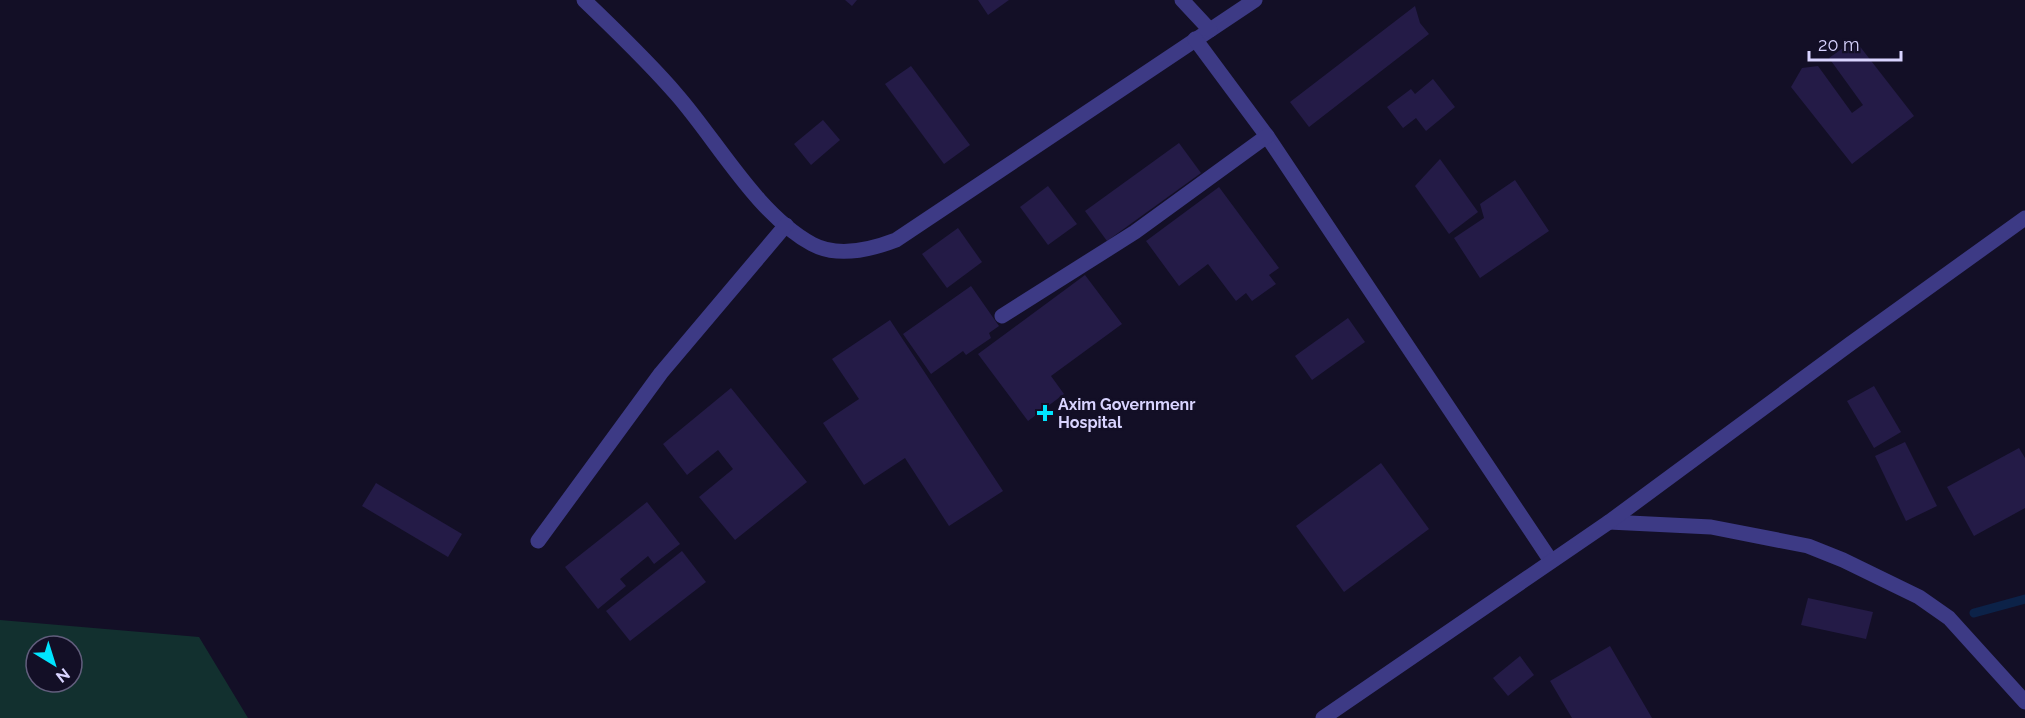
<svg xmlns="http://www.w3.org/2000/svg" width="2025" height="718" font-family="Raleway,sans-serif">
	<rect width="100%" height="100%" fill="#130f26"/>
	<path fill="#12302f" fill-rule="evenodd" d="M0,620L199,637L248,718H0ZM36,646H72V682H36Z"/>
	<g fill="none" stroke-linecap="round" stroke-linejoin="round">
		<path stroke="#0c2248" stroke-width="9" d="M1974,613L2025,599"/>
	</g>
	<g fill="#241b47">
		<path d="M845,0H857L852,6Z"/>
		<path d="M978,0H1009L988,15Z"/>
		<path d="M1415,6L1420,23L1429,34L1309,127L1290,102Z"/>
		<path d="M1858,44L1914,116L1852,164L1791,87L1802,68L1818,66L1852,113L1863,105L1829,58L1843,48Z"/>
		<path d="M911,66L970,145L944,164L885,84Z"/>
		<path d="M1433,79L1455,107L1426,131L1416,118L1403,128L1387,107L1411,89L1415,94Z"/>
		<path d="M823,120L840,140L811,165L794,144Z"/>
		<path d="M1179,143L1201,173L1107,241L1085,211Z"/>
		<path d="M1440,159L1478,212L1449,234L1415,186Z"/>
		<path d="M1515,180L1549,231L1480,278L1454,238L1484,218L1480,204Z"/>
		<path d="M1048,186L1077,224L1048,245L1020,207Z"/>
		<path d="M1219,187L1279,268L1269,275L1276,284L1252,301L1246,293L1236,301L1208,264L1179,286L1146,241Z"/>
		<path d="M958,228L982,262L947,288L922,254Z"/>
		<path d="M1085,275L1122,324L1051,376L1064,394L1028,421L978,354Z"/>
		<path d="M971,286L999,326L989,333L991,338L966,355L963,351L931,374L903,334Z"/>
		<path d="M1348,318L1365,342L1312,380L1295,356Z"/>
		<path d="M890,320L1003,491L949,526L905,458L864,485L823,423L859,399L832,359Z"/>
		<path d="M1874,386L1901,432L1874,448L1847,401Z"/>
		<path d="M731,388L807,482L735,540L699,497L733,469L718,450L687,475L663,444Z"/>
		<path d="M1905,442L1937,506L1906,521L1875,456Z"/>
		<path d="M2019,448L2025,458V508L1974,536L1947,487Z"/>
		<path d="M1381,463L1429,529L1344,592L1296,526Z"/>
		<path d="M376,483L462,534L448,557L362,506Z"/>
		<path d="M647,502L680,544L654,564L648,556L620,579L626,586L598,609L565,567Z"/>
		<path d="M682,551L706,582L630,641L606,611Z"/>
		<path d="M1808,598L1873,612L1866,639L1801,625Z"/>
		<path d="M1610,646L1652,718H1572L1550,681Z"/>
		<path d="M1520,656L1534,675L1508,696L1493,678Z"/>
	</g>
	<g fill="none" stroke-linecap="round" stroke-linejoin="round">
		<g stroke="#3d3a85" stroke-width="15">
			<path d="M584,0C616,31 648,61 677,95C718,142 757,214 812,244C838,258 870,250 896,240L1255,0"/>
			<path d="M1182,0L1210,30"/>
			<path d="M1195,39L1267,136L1551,561"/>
			<path d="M1002,316L1135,232L1267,136"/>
			<path d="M1609,522L1711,527L1808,546L1843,560L1919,597L1949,618L2025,702"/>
			<path d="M538,541L661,373L786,225"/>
			<path d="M1323,718L1609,522L1850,344L2025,218"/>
		</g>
	</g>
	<path fill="#00e5ff" stroke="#130f26" stroke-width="2" d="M1042 404h6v6h6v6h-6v6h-6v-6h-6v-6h6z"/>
	<g text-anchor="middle" stroke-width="6" stroke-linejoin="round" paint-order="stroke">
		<g font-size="16" font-weight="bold" fill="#d9d4ff" stroke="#130f26" text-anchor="start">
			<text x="1058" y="410">Axim Governmenr<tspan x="1058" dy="18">Hospital</tspan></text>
		</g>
	</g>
	<g transform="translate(54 664) rotate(142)"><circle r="28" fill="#130f26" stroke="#625e7d" stroke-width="1.5"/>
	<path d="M0-4.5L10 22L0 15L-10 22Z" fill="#00e5ff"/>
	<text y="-9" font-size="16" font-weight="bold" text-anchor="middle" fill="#d9d4ff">N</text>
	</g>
	<path d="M1809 51v9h92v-9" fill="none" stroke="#d9d4ff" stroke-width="3"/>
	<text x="1818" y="51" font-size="18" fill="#d9d4ff" stroke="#130f26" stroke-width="4.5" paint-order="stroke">20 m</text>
</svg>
